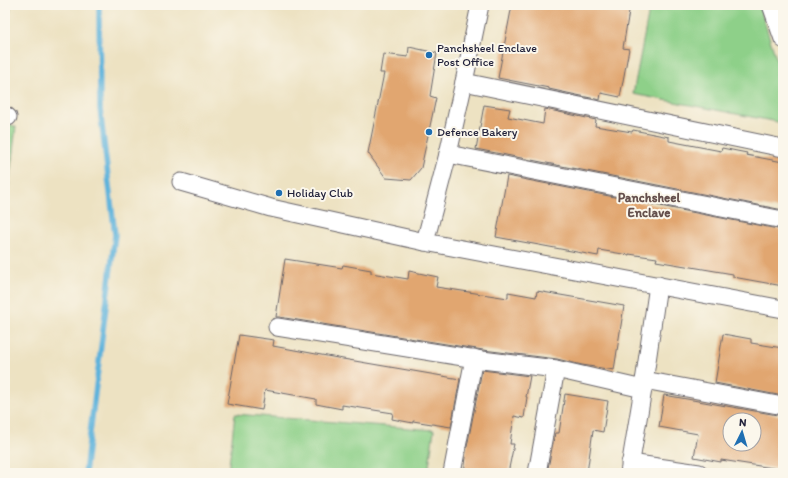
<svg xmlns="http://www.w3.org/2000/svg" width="788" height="478" font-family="Itim,sans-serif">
	<rect width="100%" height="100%" fill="#fbf7ec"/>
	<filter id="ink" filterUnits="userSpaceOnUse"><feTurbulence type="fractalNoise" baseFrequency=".025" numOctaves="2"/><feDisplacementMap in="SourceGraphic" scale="8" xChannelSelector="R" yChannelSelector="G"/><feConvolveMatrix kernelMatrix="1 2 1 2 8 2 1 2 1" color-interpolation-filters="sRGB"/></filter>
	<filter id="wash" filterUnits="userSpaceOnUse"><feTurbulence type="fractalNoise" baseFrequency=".012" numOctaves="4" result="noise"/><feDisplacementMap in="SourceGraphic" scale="16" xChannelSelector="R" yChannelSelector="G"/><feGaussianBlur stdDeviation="0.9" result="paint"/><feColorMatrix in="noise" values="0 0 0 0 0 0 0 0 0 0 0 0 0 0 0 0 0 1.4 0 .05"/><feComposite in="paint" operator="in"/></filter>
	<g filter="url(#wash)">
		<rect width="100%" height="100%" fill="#ede2c2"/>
		<g fill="#8ed089" stroke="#587962">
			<path d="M5,5H11L5,36Z"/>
			<path d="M650,5H759L783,80V123L633,94Z"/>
			<path d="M5,122L16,127L5,216Z"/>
			<path d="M235,414L434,430L428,473H228Z"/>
		</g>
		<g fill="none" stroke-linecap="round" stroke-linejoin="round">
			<path stroke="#5fb3db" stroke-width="5.5" d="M85,473L115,235L100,109L99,5"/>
		</g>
		<g id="blocks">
			<g fill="#e1a66f" fill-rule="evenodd">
				<path d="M512,5H630L623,48L629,49L620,97L601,93L600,100L549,89V88L498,78Z"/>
				<path d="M409,47L437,53L430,96L436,98L421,168L411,180L386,178L368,153L384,73H380L383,54L408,57Z"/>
				<path d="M484,105L510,109L508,117L543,124L545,109L596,120L595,126L632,132L633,130L669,137V141L721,151L722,148L747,153L746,155L783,162V210L476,149Z"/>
				<path d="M507,176L783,230V286L733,277V274L656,261L657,258L629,254V255L599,250L598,256L496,237Z"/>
				<path d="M285,259L342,268L343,265L371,270V273L408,279L409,271L438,277L436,287L508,298V292L536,297L537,291L624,306L614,370L582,365L557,359L483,350L279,317H276Z"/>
				<path d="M723,334L751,339V343L783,348V396L715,383Z"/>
				<path d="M239,335L274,340L273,346L343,359L460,379L451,427L413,421V423L392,419L393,413L342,405V409L316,404V399L265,390L262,410L227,404Z"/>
				<path d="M482,370L530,376L526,397H527L524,418L514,416L510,444H514L508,473H464L466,457H465Z"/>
				<path d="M565,394L608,401L603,432L593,430L587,473H547L555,433H559Z"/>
				<path d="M664,395L783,416V446L779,469L721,460V462L694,457L698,434L659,427ZM730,420H754V444H730Z"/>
			</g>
		</g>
	</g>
	<g filter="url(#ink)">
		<use href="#blocks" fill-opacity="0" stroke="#69656a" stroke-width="1"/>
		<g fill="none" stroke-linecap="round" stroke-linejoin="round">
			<g stroke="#69656a" stroke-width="19">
				<g id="minor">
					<path d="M771,5L783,39"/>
					<path d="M464,82L480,5"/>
					<path d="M5,115L8,117"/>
					<path d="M448,154L783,220"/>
					<path d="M181,182L271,208L425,242L783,309"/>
					<path d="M425,242L448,154L464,82L783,148"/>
					<path d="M277,327L482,360L556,369L643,389"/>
					<path d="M644,380L783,406"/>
					<path d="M630,463L699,473"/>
					<path d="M452,473L474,358"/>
					<path d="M537,473L556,369"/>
					<path d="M629,473L643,389L658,285"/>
				</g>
			</g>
			<use href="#minor" stroke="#fff" stroke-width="17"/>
		</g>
	</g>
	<g fill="#1f6fb2" stroke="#fbf7ec" stroke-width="1.5">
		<circle cx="429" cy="55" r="4"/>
		<circle cx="429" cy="132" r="4"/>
		<circle cx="279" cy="193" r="4"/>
	</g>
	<g text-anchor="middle" stroke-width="4" stroke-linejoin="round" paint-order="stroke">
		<g font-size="12" fill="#22223b" stroke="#fbf7ec" text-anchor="start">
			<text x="437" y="52">Panchsheel Enclave<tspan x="437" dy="14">Post Office</tspan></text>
			<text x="437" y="136">Defence Bakery</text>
			<text x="287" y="197">Holiday Club</text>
		</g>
		<g font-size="13" font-weight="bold" fill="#65504d" stroke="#fbf7ec">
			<text x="649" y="202">Panchsheel<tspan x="649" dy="15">Enclave</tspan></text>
		</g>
	</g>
	<rect width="788" height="478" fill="none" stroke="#fbf7ec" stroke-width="20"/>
	<g transform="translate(742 432) rotate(5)"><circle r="19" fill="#fbf7ec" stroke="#a4a2a5"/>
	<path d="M0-3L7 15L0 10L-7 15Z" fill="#1f6fb2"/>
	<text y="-6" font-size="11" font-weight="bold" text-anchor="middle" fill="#22223b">N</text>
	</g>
</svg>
